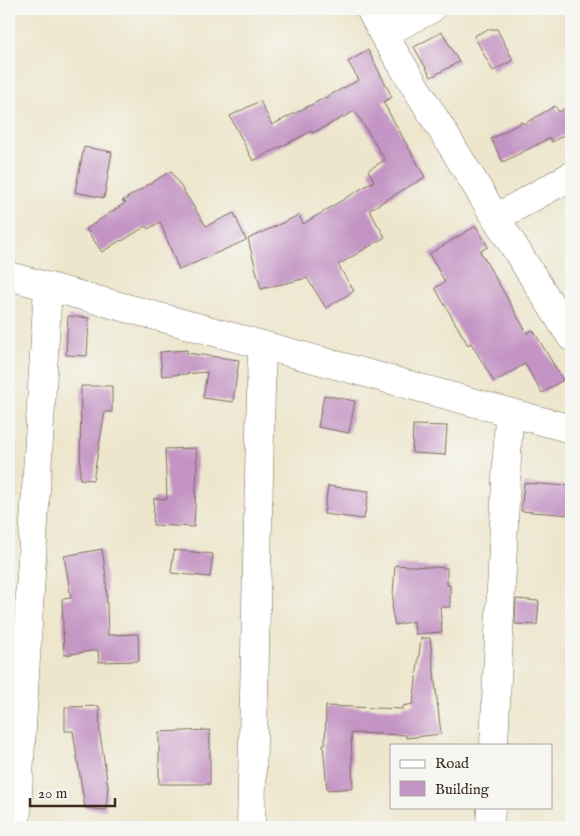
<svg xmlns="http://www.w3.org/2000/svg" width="580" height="836" font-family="'IM FELL English',serif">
	<rect width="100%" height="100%" fill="#f6f6f2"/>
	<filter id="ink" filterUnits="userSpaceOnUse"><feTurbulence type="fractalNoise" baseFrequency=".02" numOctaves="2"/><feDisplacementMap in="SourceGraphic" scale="10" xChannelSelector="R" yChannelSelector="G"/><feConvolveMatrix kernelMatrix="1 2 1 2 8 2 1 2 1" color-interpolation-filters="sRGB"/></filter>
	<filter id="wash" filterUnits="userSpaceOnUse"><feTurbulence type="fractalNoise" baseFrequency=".0096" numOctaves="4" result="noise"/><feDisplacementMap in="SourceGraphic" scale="20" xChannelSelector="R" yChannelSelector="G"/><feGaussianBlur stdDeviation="1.12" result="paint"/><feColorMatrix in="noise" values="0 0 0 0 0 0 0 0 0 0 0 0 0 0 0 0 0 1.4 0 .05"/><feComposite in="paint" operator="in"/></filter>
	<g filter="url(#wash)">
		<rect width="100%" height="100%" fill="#ede6cc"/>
		<g id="blocks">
			<g fill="#c494c4">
				<path d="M488,29H497L513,60L493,71L474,36Z"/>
				<path d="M442,32L459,62L431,77L414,47Z"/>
				<path d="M368,50L392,97L383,102L425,177L369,210L385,237L338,265L354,291L326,308L307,278L261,289L248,239L299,215L303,224L374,181L368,170L385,160L355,111L313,133L312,131L253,161L230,116L260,101L272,125L359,80L348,62Z"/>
				<path d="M571,105V131L552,142L550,138L503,162L491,139L522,122L524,124L555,106L559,112Z"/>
				<path d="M84,147L112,152L104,198L75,192Z"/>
				<path d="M171,171L206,226L234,213L246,240L179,270L160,222L148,229L146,226L122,241L121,240L102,252L86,229L126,202L122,201Z"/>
				<path d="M476,226L488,247L480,251L527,333L533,330L563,380L542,393L525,364L494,382L471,343L468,345L435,288L445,282L429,254Z"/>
				<path d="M68,316L89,318L87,356L66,355Z"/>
				<path d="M187,350V353L239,360L233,402L203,398L207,372L162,376L160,352Z"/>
				<path d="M81,386H112V412H105L93,480L80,479Z"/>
				<path d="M324,395L355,401L349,433L318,427Z"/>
				<path d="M413,425L447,426L445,455L412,453Z"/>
				<path d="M196,448L197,467L194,527L153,525L154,498L167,499L165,449Z"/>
				<path d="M524,483L571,486V515L521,511Z"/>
				<path d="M328,486L369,491L364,519L324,514Z"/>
				<path d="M102,549L106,577L108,635L138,634L139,661L99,662L98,650L64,655L62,599L71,598L64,556Z"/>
				<path d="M174,550L213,554L210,577L171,573Z"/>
				<path d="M395,565L447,568V585H450V607H440L442,632L415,634L414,621L395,625L392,612Z"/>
				<path d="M516,599L539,601L537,625L515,624Z"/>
				<path d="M421,638H430L441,734L406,738V735L351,733L353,788L327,790L323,744H325L326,706L403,709V706L413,704Z"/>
				<path d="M99,706L100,734L108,786L106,810L85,808L73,731H65V707Z"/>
				<path d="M210,730V784H159V732Z"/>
			</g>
		</g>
	</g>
	<g filter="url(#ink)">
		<use href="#blocks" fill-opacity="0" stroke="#796c5b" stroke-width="1"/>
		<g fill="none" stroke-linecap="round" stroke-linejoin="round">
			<g stroke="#796c5b" stroke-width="29">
				<g id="minor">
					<path d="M370,9L383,34L496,218L571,176"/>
					<path d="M383,34L431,9"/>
					<path d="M496,218L571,337"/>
					<path d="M9,276L571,429"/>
					<path d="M494,745L509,413"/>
					<path d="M16,827L48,287"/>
					<path d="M251,827L262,345"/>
					<path d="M490,827L491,807"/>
				</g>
			</g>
			<use href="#minor" stroke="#fff" stroke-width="28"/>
		</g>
	</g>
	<rect width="580" height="836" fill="none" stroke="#f6f6f2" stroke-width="30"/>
	<rect x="390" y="744" width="162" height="65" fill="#f6f6f2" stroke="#aba49d"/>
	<rect x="400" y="760" width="25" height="8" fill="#ffffff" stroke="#aba49d"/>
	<text x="435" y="768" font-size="15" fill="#3b2a1e">Road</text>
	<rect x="400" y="781" width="25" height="15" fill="#c494c4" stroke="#aba49d"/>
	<text x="435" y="794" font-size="15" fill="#3b2a1e">Building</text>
	<path d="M30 798v8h85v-8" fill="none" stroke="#3b2a1e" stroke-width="2.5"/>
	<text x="38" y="798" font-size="15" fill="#3b2a1e" stroke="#f6f6f2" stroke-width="4" paint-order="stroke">20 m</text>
</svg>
